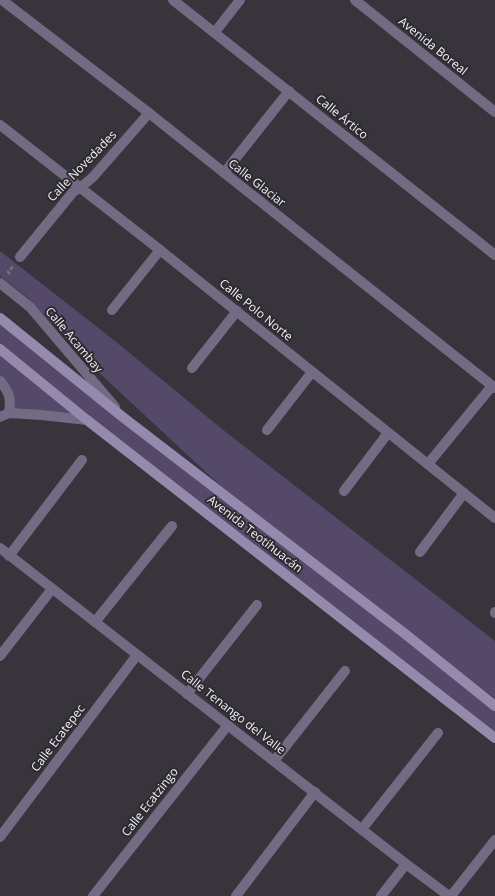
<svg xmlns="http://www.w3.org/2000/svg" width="495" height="896" font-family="'Open Sans',sans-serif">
	<rect width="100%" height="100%" fill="#37353b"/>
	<g fill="#544968">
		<path d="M0,251L110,337L227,433L495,641V699L223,488L95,369L27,297L0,276Z"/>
		<path d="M0,321L495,708V734L0,346Z"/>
		<path d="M0,354L71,412L70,414L12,411L0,379Z"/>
	</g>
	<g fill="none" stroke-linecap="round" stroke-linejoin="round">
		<path stroke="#747378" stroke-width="2.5" stroke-dasharray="4 2" stroke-linecap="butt" d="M10,274L8,272L14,265"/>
		<g stroke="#736b83" stroke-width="10">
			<path d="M2,0L149,113L495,388"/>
			<path d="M173,0L495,255"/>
			<path d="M355,0L495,112"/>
			<path d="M215,32L240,0"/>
			<path d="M0,125L160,250L495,518"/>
			<path d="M224,173L289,91"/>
			<path d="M20,257L73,192L80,188L93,177L149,113"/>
			<path d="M112,310L160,250"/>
			<path d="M192,368L237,311"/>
			<path d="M0,381C10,393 11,399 9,413"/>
			<path d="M0,417L9,413L41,415L87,420"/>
			<path d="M267,430L312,372"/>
			<path d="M428,464L492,386"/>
			<path d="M344,491L388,433"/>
			<path d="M0,548L406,864L449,896"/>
			<path d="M420,552L464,493"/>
			<path d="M9,556L82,460"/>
			<path d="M495,613V612"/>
			<path d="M95,622L172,526"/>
			<path d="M0,656L52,589"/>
			<path d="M187,694L257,605"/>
			<path d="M274,761L345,671"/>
			<path d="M362,829L438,733"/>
			<path d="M0,837L137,655"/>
			<path d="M93,896L228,725"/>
			<path d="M236,896L315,792"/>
			<path d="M381,896L406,864"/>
			<path d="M451,896L495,840"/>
		</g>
		<path stroke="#736b83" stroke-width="10" d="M0,283L30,307L115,407"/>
		<g stroke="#9589ae" stroke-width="10">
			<path d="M0,318L124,418L404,633L495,706"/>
			<path d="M0,349L87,420L495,738"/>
		</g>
	</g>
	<g text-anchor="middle" stroke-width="4" stroke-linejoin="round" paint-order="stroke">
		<g font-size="12" fill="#f2f1f5" stroke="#2d2b31">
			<text transform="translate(433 46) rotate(39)" y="4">Avenida Boreal</text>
			<text transform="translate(342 117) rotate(39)" y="4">Calle Ártico</text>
			<text transform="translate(82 166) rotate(-46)" y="4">Calle Novedades</text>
			<text transform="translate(257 183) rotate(38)" y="4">Calle Glaciar</text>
			<text transform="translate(256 310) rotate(39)" y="4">Calle Polo Norte</text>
			<text transform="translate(74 340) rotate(50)" y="4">Calle Acambay</text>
			<text transform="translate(255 534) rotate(38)" y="4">Avenida Teotihuacán</text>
			<text transform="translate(233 712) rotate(38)" y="4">Calle Tenango del Valle</text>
			<text transform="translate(58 738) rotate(-53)" y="4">Calle Ecatepec</text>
			<text transform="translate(150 802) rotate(-52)" y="4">Calle Ecatzingo</text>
		</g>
	</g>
</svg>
